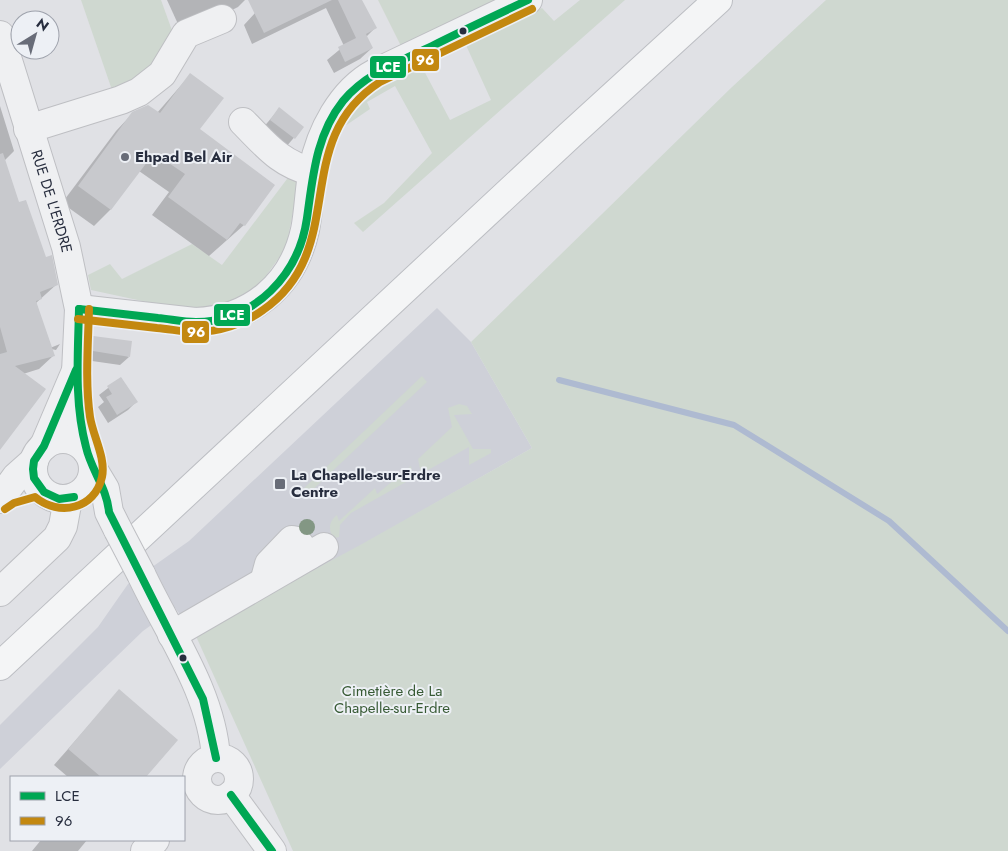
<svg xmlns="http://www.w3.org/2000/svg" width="1008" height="851" font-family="Jost,sans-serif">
	<rect width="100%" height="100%" fill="#e0e1e5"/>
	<path fill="#ced0d8" d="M437,308L471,342L532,448L362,545L195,634L175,608L143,631L0,769V725L98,627L128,584L189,541Z"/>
	<g fill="#cfd8d0">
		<path d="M81,0H161L178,47L162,74L112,90Z"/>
		<path d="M378,0H501L401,46Z"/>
		<path d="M580,0H625L363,232L354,223L384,203L432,153L395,86L367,102L370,109L345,126C369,88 382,85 421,65L450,120L491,100L465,43L506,27L542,8L554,21Z"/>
		<path d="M826,0H1008V851H293L195,634L362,544L532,448L471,342L732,87Z"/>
		<path d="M290,175L299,181L286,248L258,287L237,299L217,308L184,310L91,290L88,275L110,264L122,279L192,244L222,265Z"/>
		<path d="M422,376L427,382L306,496L301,491Z"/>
		<path d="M459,404L467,406L472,414L454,415L473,449H491V453L469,465V447L421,474L418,459L452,427L448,408Z"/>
		<path d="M411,466L413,478L351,513L340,525L339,537L335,538C327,531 329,521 337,515L339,521L375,488L377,494Z"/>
	</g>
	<g fill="#0003">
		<path d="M167,0H245L238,7L220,16L178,24Z"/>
		<path d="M284,0H361L375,28L366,37L372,48L360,59L334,73L327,60L344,46L326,8L252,44L244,25L255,13Z"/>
		<path d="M190,75L199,130L244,225L209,256L152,215L169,192L139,171L111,209L94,226L62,203L116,131L133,113H157Z"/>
		<path d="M0,106L14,151L4,161L19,204L57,284L36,303L50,348L60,344L56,350L51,349L53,356L39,369L23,374L0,447Z"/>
		<path d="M279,109L303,127L286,147L262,129Z"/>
		<path d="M94,337L129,357L120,365L85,360V345Z"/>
		<path d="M121,378L136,402L128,410L108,423L98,407L104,402L99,395Z"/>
		<path d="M119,691L177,740L145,777H68L54,765Z"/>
		<path d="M41,840H87L78,851H32Z"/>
	</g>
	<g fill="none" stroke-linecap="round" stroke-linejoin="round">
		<path stroke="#aebad1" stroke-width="6" d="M559,380L734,425L889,521L1008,631"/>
	</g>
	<g fill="#c8c9cd">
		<path d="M248,0H332L264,33Z"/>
		<path d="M338,0H362L377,28L366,34L373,48L345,62L338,47L356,38Z"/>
		<path d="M190,73L224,98L200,129L275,185L245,226L240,223L227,240L168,197L185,174L154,153L111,210L78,186L132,112L148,105L160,113Z"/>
		<path d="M279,107L304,127L295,139L270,120Z"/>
		<path d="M3,153L19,202L26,200L46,257L52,255L58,285L40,292L42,299L36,301L55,356L15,366L46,389L0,450V354L7,352L0,327V154Z"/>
		<path d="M93,336L132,341L130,357L93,351Z"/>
		<path d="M121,377L138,402L117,415L106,397L112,394L107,386Z"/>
		<path d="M119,689L178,740L146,777H101L68,749Z"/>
	</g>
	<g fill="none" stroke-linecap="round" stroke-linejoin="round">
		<g stroke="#bebfc3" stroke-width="30">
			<g id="minor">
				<path id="s1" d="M0,35L66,247L79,309L76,372L80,419L87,451"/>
				<path d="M243,122C266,145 280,164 313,172"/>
				<path d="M28,129L121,100L139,92L162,74L186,34L222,19"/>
				<path d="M79,309L195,322C251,320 293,285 305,230C309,210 309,189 313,169C320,133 341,91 375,73L528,0"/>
				<circle cx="63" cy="469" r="30"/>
				<path d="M44,446L75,373"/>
				<path d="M93,469L105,489L109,512L118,530"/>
				<path d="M0,499L16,477L34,461"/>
				<path d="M141,574C168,632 212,692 216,758"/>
				<path d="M266,575L269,564L292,540L297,541L308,556"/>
				<path d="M0,592L57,538L63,526L68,499"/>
				<path d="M172,635L324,547"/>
				<circle cx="218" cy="779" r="21"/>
				<path d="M231,795L272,851"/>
				<path d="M145,851L155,840"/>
			</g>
		</g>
		<g stroke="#bcbec3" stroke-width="30">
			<path id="major" d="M0,666L569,136L718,0"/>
		</g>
		<use href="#minor" stroke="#eff0f2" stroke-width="28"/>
		<use href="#major" stroke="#f4f5f6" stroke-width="28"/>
		<g stroke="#bebfc3" stroke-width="30" stroke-linecap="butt">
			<path id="minor-bridge" d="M118,530L141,574"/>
		</g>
		<use href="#minor-bridge" stroke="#eff0f2" stroke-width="28"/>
		<g stroke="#edf0f5" stroke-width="11">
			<g id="bus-1">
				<path d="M79,309C105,312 132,315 158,318C170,319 183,322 196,322C255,321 299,275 307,218C313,176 316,135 343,101C366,73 401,61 432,46C464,30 496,15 528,0"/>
				<path d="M79,309C78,355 74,402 86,447C91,470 107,488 109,512L203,699L216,758"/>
				<path d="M74,497L59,499L44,492L34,478L33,469L34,461L44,446L76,370"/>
				<path d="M231,795L272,851"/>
			</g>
		</g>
		<g stroke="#edf0f5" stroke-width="11">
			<g id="bus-2">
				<path d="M78,319C104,322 131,325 157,328C170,329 183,332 195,332C219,332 244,324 263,310C351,249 288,141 380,82L532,9"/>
				<path d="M5,509L14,503L35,497C59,517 95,509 102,477C106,458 93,436 90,417C85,382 88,345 89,309"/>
			</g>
		</g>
		<use href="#bus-1" stroke="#00a754" stroke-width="8"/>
		<use href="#bus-2" stroke="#c38810" stroke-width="8"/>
	</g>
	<circle fill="#839784" cx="307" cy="527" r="8"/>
	<g fill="#272d3e" stroke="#edf0f5" stroke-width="2">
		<circle cx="463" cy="31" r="4.5"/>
		<circle cx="183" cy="658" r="4.5"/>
	</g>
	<g fill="#686c78" stroke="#edf0f5" stroke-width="2">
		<circle cx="125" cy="157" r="5"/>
		<rect x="274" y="478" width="12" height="12" rx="2.5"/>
	</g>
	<g text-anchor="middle" stroke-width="4" stroke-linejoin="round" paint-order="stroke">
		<g font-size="15" font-weight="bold" fill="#272d3e" stroke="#edf0f5" text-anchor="start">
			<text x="135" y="162">Ehpad Bel Air</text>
			<text x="291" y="480">La Chapelle-sur-Erdre<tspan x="291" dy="17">Centre</tspan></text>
		</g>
		<g font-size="15" fill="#272d3e" stroke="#edf0f5">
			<text dy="5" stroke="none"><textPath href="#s1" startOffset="174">RUE DE L'ERDRE</textPath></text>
		</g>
		<g font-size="15" fill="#375a34" stroke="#edf0f5">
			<text x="392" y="696">Cimetière de La<tspan x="392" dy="17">Chapelle-sur-Erdre</tspan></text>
		</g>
	</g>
	<g stroke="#edf0f5" stroke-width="2">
		<rect x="411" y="48" width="29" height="24" rx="5" fill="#c38810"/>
		<rect x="369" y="55" width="38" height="24" rx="5" fill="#00a754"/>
		<rect x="213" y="303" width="38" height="24" rx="5" fill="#00a754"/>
		<rect x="181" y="320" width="29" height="24" rx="5" fill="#c38810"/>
	</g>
	<g font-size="14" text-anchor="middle" font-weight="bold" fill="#fff">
		<text x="425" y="65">96</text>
		<text x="388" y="72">LCE</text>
		<text x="232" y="320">LCE</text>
		<text x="196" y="337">96</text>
	</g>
	<rect x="10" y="776" width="175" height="65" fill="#edf0f5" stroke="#9ea2ac"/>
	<rect x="20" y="792" width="25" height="8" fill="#00a754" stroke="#9ea2ac"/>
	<text x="55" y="801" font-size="15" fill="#272d3e">LCE</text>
	<rect x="20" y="817" width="25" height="8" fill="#c38810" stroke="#9ea2ac"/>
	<text x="55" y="826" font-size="15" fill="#272d3e">96</text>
	<g transform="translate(35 35) rotate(37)"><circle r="24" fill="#edf0f5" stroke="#9ea2ac"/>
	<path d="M0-4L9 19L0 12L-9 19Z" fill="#686c78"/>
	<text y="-8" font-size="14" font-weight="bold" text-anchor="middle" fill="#272d3e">N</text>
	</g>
</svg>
